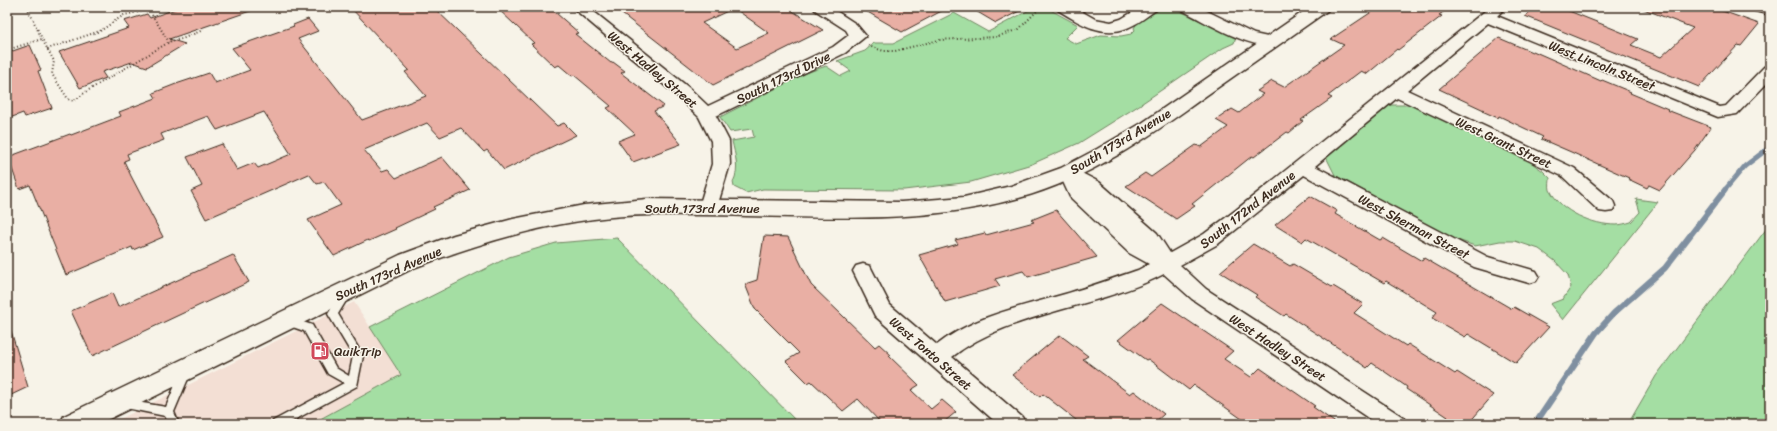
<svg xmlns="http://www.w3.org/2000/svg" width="1777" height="431" font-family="Sriracha,sans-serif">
	<rect width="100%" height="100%" fill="#f7f3e8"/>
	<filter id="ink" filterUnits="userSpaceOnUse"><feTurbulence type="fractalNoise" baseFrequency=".025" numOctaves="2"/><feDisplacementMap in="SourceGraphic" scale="8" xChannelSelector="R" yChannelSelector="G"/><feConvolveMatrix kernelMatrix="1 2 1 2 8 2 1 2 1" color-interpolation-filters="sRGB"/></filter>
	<g filter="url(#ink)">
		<path fill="#f3dfd4" d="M354,302L401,375L311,424H110Z"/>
		<g fill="#a4dea3" stroke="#708460">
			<path d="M1035,7H1045L1078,25L1065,38L1076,44L1101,35L1121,36L1131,34L1135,30L1134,28L1137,23L1163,7L1178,10L1225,33L1236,36L1234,43L1223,48L1138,106L1079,143L1032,164L971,182L904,190L763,189L746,193L734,187L733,182C740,169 735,155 732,141L754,137L752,129L730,132L720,117L806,73L826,66L841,76L851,71L837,61L865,51L874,43H894L954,13L988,32Z"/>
			<path d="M1389,105H1412L1529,161L1543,171L1550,178C1550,181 1549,186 1550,190C1561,212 1593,225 1616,225C1621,225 1627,223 1631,222L1640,212L1636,199L1658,202L1563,320L1550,304L1563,299L1571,287L1568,275L1555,261L1539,249L1515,241H1500L1475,246L1449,237L1335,175L1326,157Z"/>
			<path d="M1770,224V424H1628L1656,376Z"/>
			<path d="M617,238L799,424H311L401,375L370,327L509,257L556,243Z"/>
		</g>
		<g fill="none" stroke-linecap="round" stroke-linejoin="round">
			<path stroke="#7f8fa0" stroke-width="5" d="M1724,191L1745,166L1770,147"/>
			<path stroke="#7f8fa0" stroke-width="6" d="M1535,424L1596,333L1614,313L1665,268L1725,190"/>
		</g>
		<g fill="#e9afa4" stroke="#3b2a1e" fill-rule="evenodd">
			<path d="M181,7H256V9L169,39L185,44L147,67L132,62L102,72L106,78L80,88L59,52L129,28L124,21L147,14L150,18Z"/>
			<path d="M350,7H433L557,126L564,123L576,135L504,170L487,150L484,152L461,128L440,137L427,123L364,150L382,171L388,169L396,178L442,157L470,190L433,207L435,209L395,228L396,229L369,241L368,240L334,256L308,220L341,205L324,182L317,184L309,174L206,219L191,191L202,186L187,157L222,144L237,170L254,163L258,168L291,154L264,112L217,130L208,116L161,134L164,140L127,154L129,159L124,161L131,176L163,237L133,250L132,247L66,275L30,185L19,189L8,157L70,134L71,135L121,116L119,112L156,98L153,93L176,84L209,73L215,83L250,70L232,48L294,26L293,25L308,19L318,31L298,39L362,120L426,96L405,72L409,70Z"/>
			<path d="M496,7H549L579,33L575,34L611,63L613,62L625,71L621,73L664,106L654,111L681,144L633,162L618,141L635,134L607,108L611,106L574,75L572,76L559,65L555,67L531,44L534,43Z"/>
			<path d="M613,7H786L823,30L713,85ZM734,8L769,33L737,48L702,23Z"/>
			<path d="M859,7H949L902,32Z"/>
			<path d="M969,7H1027L996,23Z"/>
			<path d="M1379,7H1450L1439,15L1442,16L1398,50L1397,49L1367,74L1361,71L1328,96L1332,98L1301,120L1303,121L1289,133L1287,132L1254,157L1252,156L1192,204L1195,206L1176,219L1126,186L1145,173L1151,177L1196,145L1201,147L1228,127L1216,120L1232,109L1239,113L1263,94L1257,91L1272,81L1284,87L1344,45L1331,39Z"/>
			<path d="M1535,7H1559L1604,25L1638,39L1631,45L1661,57L1693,28L1641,8L1642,7H1711L1759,24L1741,46L1738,45L1699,87L1525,16Z"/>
			<path d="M1499,38L1532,52L1533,51L1601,81L1602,80L1631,92L1630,93L1668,109L1667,110L1711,127L1695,150L1660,190L1649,185L1647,188L1628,179L1629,178L1571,152L1541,139L1543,137L1499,116L1498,118L1482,111L1484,110L1439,89Z"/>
			<path d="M30,45L41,70L38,71L52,108L25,117L23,113L7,119V53Z"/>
			<path d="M1310,196L1337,211L1335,214L1380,240L1383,238L1422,261L1424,258L1512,309L1514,307L1549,327L1516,363L1468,334L1465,337L1432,318L1437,312L1386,281L1384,283L1306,238L1302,242L1275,225Z"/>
			<path d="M1056,210L1097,257L1028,277L1023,271L995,279L1000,286L945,302L919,255L958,244L955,240L985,233L986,235L1034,222L1031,220Z"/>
			<path d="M764,236L788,237L811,285L875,347L879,344L891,355L889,356L919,385L911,390L931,409L942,400L956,412L944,422L947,424H882L858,399L843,411L811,381L808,383L786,361L799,353L755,309L745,284L757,280Z"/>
			<path d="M1253,244L1290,266L1293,264L1332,287L1333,286L1363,304L1354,313L1406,346L1408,344L1455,374L1457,372L1493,395L1468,424H1441L1448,417L1406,389L1407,387L1372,363L1367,368L1343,351L1286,314L1284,316L1255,297L1257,295L1220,272Z"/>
			<path d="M233,255L249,282L92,356L71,311L112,293L118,307Z"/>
			<path d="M1162,303L1233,351L1224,359L1251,377L1260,368L1315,406L1313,407L1337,424H1249L1194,385L1189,390L1148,359L1146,360L1118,340Z"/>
			<path d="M11,331L28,387L7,397V332Z"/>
			<path d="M1060,335L1088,356L1083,359L1130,394L1134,391L1164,414L1153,424H1081L1043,394L1040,397L1012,375Z"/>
		</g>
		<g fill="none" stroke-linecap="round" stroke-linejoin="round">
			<g stroke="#3b2a1e" stroke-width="3">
				<g id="service">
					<path d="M344,292L347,293L349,296L338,314L363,356L357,386L287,424H272L273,421L344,383L328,374L304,331L284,324L283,321L284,318L288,317L312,325L336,368L349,376L353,356L328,314L341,293Z"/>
					<path d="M185,370L189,371L190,374L174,412L179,424H169L165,416L121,407L120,404L121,401L125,400L166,407L181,371Z"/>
				</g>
			</g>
			<g stroke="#3b2a1e" stroke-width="3">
				<g id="minor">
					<path d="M572,7H588L688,87L708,106L833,47L849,35L846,30L815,10L813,7H830L856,24L866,36L845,53L716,116L729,141L730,164L717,207L715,212L708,213L701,212L699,207L712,164L711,141L699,117L676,95Z"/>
					<path d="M1056,7H1074L1095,19L1111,22L1121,19L1141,7H1158L1156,10C1147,16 1138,24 1127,28C1102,38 1079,23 1058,10Z"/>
					<path d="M1180,7H1199L1254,34L1277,39L1280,42L1277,45C1253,51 1205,22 1182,10Z"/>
					<path d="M1490,7H1506L1497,16L1720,107L1726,106L1764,67L1770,65V80L1737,114L1718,117L1488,23L1407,90L1574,168L1613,201L1615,206L1613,211L1606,212L1599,211L1562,176L1397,98L1315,166L1488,257L1536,271L1539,276L1536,281L1529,283L1474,267L1304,175L1218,244L1180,265L1206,289L1403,417L1407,424H1377L1192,299L1164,274C1100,308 1008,312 952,357L1022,417L1026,424H998L875,316L853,271L856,266L863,264L870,266L890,305L937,345C973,316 1021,307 1065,294C1089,287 1114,278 1138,270L1149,264L1129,253L1070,197L1059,173L1062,169L1068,167L1074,169L1099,182L1157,233L1170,253L1204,234L1236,210Z"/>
					<path d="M1750,7H1770V15L1752,10Z"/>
				</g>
			</g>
			<g stroke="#3b2a1e" stroke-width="3">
				<path id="tertiary" d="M1310,7H1330L1327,11C1287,39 1247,67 1207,95C1149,137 1089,179 1019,198C900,231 772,212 649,215C569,216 490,239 416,267L99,424H60L64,416L400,255L454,235L513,219L584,205L647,199L901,202L964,197L1011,186L1061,168L1097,149L1142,123Z"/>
			</g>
			<g stroke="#3b2a1e" stroke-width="2" stroke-dasharray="1 2.5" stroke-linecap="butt">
				<path d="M27,7L42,39"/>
				<path d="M152,15L169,42"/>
				<path d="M868,46L884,51H895L939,40L996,37L1019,29L1041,7"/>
				<path d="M47,49L100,31L124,15L163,7"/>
				<path d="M7,50L42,39L54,61L52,74L68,99L74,101L87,91L171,41L182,39L203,30"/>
			</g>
			<use href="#service" fill="#f7f3e8" fill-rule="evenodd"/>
			<use href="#minor" fill="#f7f3e8" fill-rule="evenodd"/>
			<use href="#tertiary" fill="#f7f3e8" fill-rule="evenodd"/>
		</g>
	</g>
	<defs>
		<g id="fuel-square" transform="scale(1)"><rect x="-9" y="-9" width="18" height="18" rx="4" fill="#d1495b" stroke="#f7f3e8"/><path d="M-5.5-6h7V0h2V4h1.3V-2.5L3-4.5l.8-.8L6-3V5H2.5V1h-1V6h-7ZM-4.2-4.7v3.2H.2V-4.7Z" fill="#fff"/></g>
	</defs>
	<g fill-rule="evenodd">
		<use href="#fuel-square" x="320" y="351"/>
	</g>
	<g text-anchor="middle" stroke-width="3" stroke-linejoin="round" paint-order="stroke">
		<g font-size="13" fill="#3b2a1e" stroke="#f7f3e8">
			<text transform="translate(1602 65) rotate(22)" y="5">West Lincoln Street</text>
			<text transform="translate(653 69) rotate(40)" y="5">West Hadley Street</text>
			<text transform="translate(783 77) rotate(-26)" y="5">South 173rd Drive</text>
			<text transform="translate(1120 141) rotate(-31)" y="5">South 173rd Avenue</text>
			<text transform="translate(1504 142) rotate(25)" y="5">West Grant Street</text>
			<text x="702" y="213">South 173rd Avenue</text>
			<text transform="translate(1247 209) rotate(-38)" y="5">South 172nd Avenue</text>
			<text transform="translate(1414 226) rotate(28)" y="5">West Sherman Street</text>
			<text transform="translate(388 273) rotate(-24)" y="5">South 173rd Avenue</text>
			<text transform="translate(1278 347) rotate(33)" y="5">West Hadley Street</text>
			<text transform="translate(931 353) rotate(41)" y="5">West Tonto Street</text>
		</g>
		<g font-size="13" fill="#3b2a1e" stroke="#f7f3e8" text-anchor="start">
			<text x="334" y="356">QuikTrip</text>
		</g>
	</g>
	<rect width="1777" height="431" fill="none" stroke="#f7f3e8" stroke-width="24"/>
	<rect x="12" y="12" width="1753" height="407" fill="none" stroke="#3b2a1e" stroke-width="1.5" filter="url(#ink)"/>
</svg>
